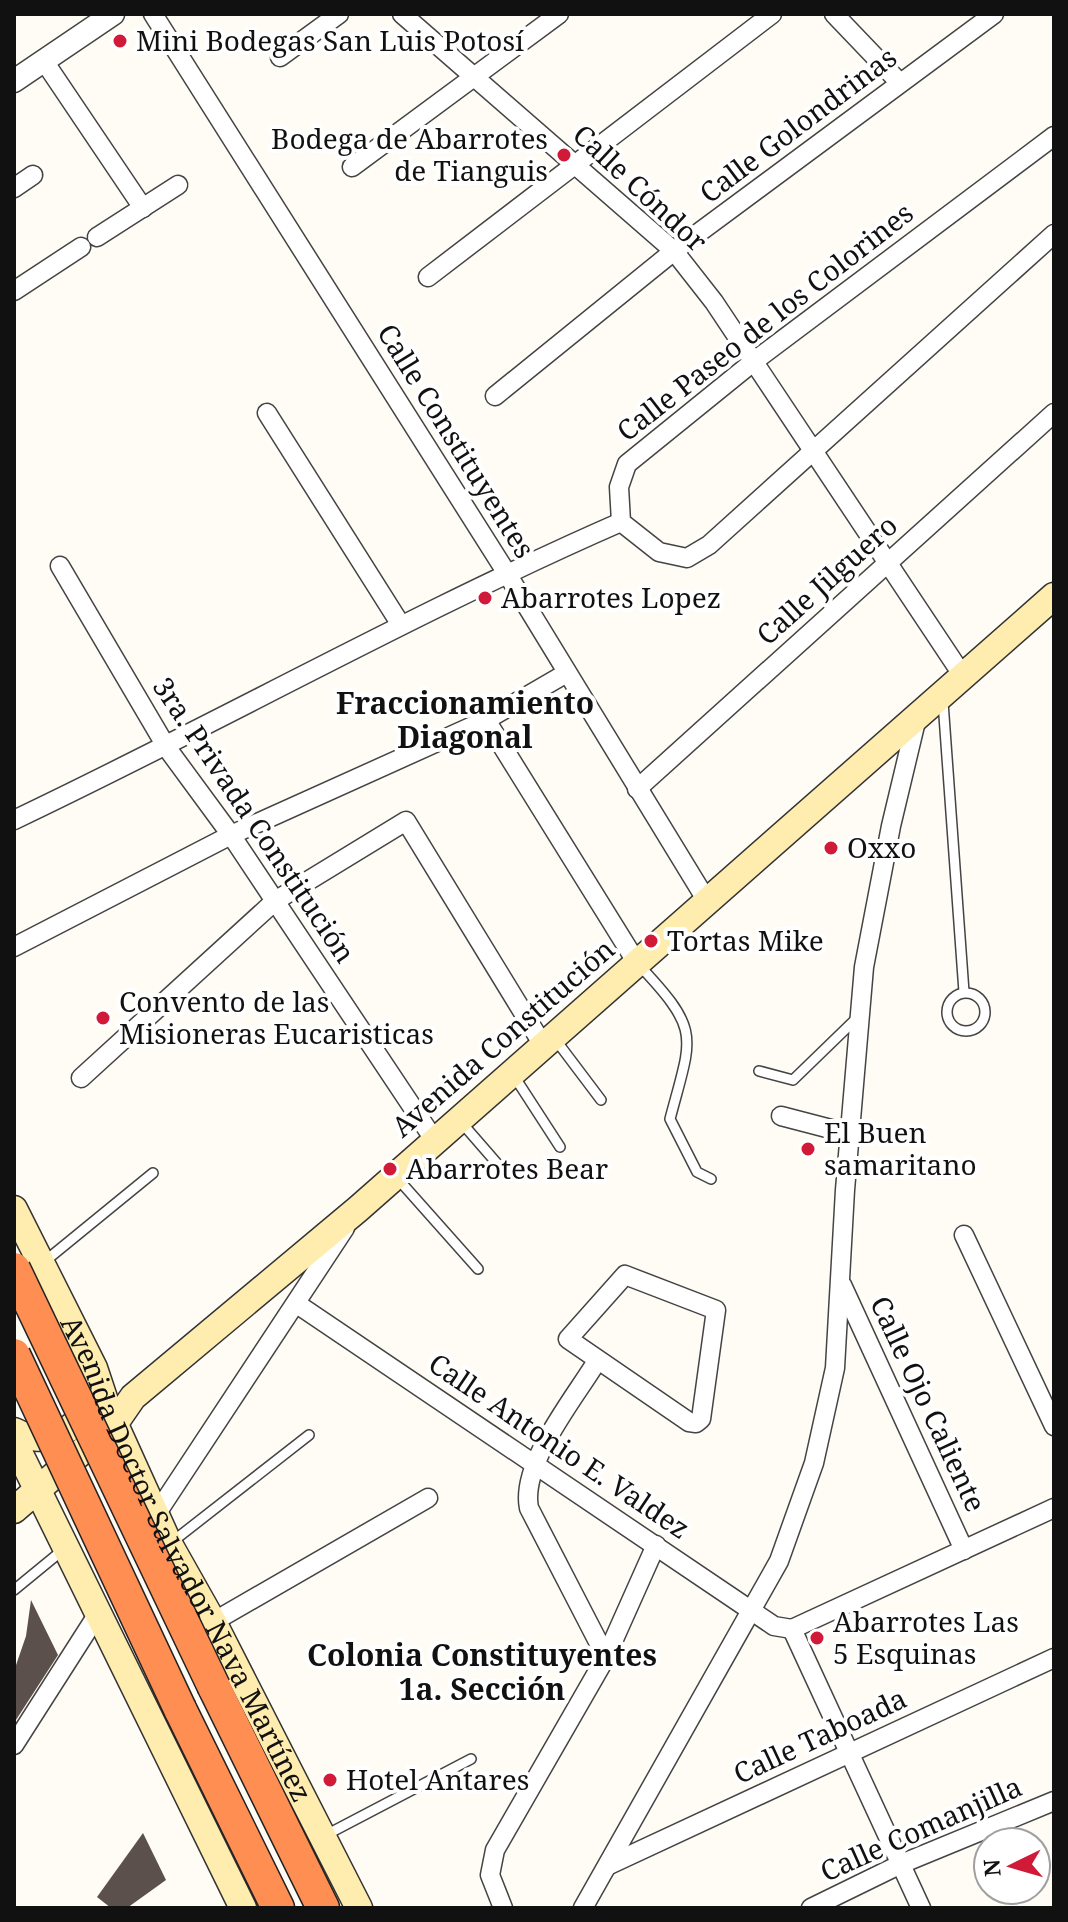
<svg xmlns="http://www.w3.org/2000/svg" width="1068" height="1922" font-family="'Noto Serif',serif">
	<rect width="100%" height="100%" fill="#fffcf5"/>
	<g fill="#5b504c">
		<path d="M31,1600L58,1655L14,1723V1671L26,1636Z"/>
		<path d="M143,1833L166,1880L127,1908H111L97,1897Z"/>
	</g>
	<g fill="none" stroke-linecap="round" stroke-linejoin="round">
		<g stroke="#444" stroke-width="12">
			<g id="service">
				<path d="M943,702L964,992"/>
				<path d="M639,965C702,1032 692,1035 670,1119L697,1172L711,1179"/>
				<circle cx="966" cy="1012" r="19"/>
				<path d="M555,1039L601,1100"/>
				<path d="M759,1071L793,1080L858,1017"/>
				<path d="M514,1076L560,1147"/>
				<path d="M461,1122L501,1168"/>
				<path d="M398,1179L478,1269"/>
				<path d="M44,1262L153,1173"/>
				<path d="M172,1542L309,1435"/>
				<path d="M14,1590L64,1549"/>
				<path d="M324,1836L471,1759"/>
			</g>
		</g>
		<g stroke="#444" stroke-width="21">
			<g id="minor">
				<path d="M153,14L506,572L707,901"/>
				<path d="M402,14L674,251L714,302L963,676"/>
				<path d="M834,14L900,83"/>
				<path d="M280,57L339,14"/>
				<path d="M44,61L143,208"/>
				<path d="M1054,136L753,362L627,464L619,487L621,522L659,552L687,558L709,545L1054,234"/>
				<path d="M352,167L559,14"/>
				<path d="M14,188L33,175"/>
				<path d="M97,237L178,185"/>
				<path d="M428,277L772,14"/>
				<path d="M14,291L81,247"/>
				<path d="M495,396L674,251L994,14"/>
				<path d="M267,413L401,625"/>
				<path d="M60,566L167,748L231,835L435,1141"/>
				<path d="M486,720L637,963"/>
				<path d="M637,789L1054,413"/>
				<path d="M14,820C218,723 415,612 621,522"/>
				<path d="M14,947L231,835L486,720L565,674"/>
				<path d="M81,1078L275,901L406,821L543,1045"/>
				<path d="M781,1116L850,1134"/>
				<path d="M964,1235L1054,1426"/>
				<path d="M625,1275L716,1310L701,1419L696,1423L689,1422L568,1339Z"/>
				<path d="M842,1285L964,1550"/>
				<path d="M297,1304L774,1626L792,1629"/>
				<path d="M597,1361C574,1399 520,1464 529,1508L606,1657"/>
				<path d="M155,1516L345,1228"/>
				<path d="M213,1622L428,1498"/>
				<path d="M792,1629L921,1908"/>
				<path d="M792,1629L1054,1508"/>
				<path d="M14,1745L99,1612"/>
				<path d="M609,1865L1054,1658"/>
				<path d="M503,1908L490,1875L495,1850L606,1657L656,1545"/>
				<path d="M583,1908L779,1561L814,1463L835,1368L845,1190L864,967L891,826L917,717"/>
				<path d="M811,1908L901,1864L1054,1801"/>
			</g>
		</g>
		<g stroke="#444" stroke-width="25">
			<path id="tertiary" d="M14,81L113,14"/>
		</g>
		<g stroke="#333" stroke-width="29">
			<g id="secondary">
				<path id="s1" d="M14,1209L94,1368L107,1407L169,1544L213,1622L359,1908"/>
				<path d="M14,1431C45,1448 80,1431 91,1399"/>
				<path d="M14,1442L243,1908"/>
				<path d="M14,1510L115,1423L133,1397L358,1209L1054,596"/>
			</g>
		</g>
		<g stroke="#222" stroke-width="35">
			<g id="motorway">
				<path d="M214,1687L323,1908"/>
				<path d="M180,1709L278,1908"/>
			</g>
		</g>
		<use href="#service" stroke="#fff" stroke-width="9"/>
		<use href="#minor" stroke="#fff" stroke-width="18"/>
		<use href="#tertiary" stroke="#fff" stroke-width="22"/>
		<use href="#secondary" stroke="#ffedb0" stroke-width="26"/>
		<use href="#motorway" stroke="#ff8e53" stroke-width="32"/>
		<g stroke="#222" stroke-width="35" stroke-linecap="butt">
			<g id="motorway-bridge">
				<path d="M14,1269L214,1687"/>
				<path d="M14,1355L180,1709"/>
			</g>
		</g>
		<use href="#motorway-bridge" stroke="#ff8e53" stroke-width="32"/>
	</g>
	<g fill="#d01a37" stroke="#fff" stroke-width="3">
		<circle cx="120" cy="41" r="8"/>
		<circle cx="564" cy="155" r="8"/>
		<circle cx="485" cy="598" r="8"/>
		<circle cx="831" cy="848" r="8"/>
		<circle cx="651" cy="941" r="8"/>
		<circle cx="103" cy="1018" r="8"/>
		<circle cx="808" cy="1149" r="8"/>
		<circle cx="390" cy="1169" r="8"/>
		<circle cx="817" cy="1638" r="8"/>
		<circle cx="330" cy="1780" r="8"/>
	</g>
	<g text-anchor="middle" stroke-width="8" stroke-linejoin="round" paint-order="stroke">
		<g font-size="28" fill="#111" stroke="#fff" text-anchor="start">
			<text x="136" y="51">Mini Bodegas San Luis Potosí</text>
			<text x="548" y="149" text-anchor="end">Bodega de Abarrotes<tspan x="548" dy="32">de Tianguis</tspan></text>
			<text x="501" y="608">Abarrotes Lopez</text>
			<text x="847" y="858">Oxxo</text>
			<text x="667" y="951">Tortas Mike</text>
			<text x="119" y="1012">Convento de las<tspan x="119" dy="32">Misioneras Eucaristicas</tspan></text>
			<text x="824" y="1143">El Buen<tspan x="824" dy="32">samaritano</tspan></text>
			<text x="406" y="1179">Abarrotes Bear</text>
			<text x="833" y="1632">Abarrotes Las<tspan x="833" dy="32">5 Esquinas</tspan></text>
			<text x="346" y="1790">Hotel Antares</text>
		</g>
		<g font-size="28" fill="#111" stroke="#fff">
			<text transform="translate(798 125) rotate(-37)" y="10">Calle Golondrinas</text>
			<text transform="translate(640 188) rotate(43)" y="10">Calle Cóndor</text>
			<text transform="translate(765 322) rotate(-38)" y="10">Calle Paseo de los Colorines</text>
			<text transform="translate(456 441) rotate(58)" y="10">Calle Constituyentes</text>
			<text transform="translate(827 580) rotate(-42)" y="10">Calle Jilguero</text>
			<text transform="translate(254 820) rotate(56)" y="10">3ra. Privada Constitución</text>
			<text transform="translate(503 1038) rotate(-41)" y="10">Avenida Constitución</text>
			<text transform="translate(928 1404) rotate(65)" y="10">Calle Ojo Caliente</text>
			<text transform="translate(559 1446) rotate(34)" y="10">Calle Antonio E. Valdez</text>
			<text dy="10" stroke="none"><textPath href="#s1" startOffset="390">Avenida Doctor Salvador Nava Martínez</textPath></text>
			<text transform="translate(820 1736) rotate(-25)" y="10">Calle Taboada</text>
			<text transform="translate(921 1829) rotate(-24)" y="10">Calle Comanjilla</text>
		</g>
		<g font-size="30" font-weight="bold" fill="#111" stroke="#fff">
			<text x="465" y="714">Fraccionamiento<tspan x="465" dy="34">Diagonal</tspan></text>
			<text x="482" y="1666">Colonia Constituyentes<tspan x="482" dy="34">1a. Sección</tspan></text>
		</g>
	</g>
	<rect width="1068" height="1922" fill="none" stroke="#111111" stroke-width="32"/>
	<g transform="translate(1012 1866) rotate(265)"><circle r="38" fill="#ffffff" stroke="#a0a0a0" stroke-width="2"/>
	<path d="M0-6L14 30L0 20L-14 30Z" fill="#d01a37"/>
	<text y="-12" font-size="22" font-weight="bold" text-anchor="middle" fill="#111111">N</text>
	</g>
</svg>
